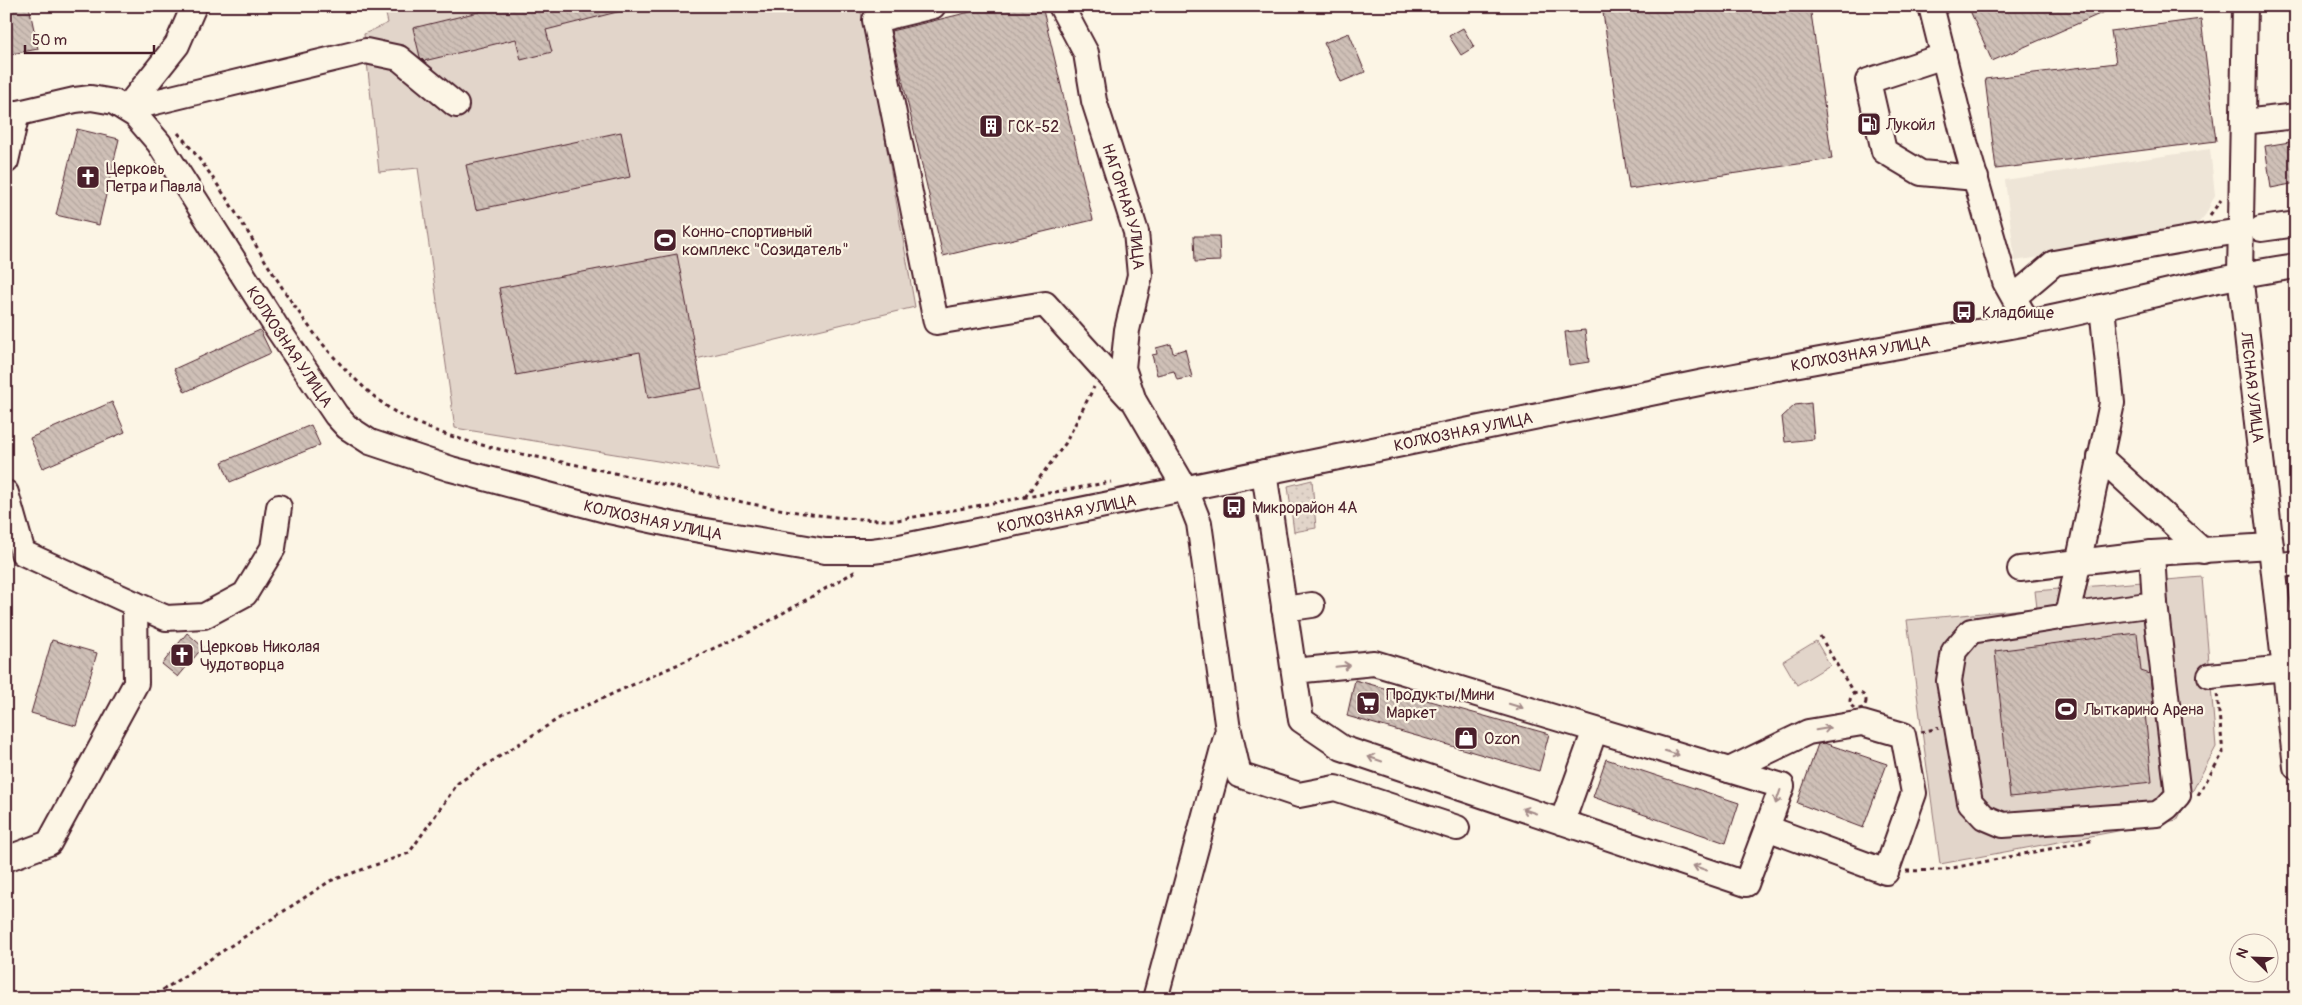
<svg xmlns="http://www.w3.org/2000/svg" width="2302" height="1005" font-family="Pangolin,sans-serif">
	<defs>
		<pattern id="grass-dots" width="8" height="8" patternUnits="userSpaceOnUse" patternTransform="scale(1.25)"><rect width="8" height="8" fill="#e2d5ca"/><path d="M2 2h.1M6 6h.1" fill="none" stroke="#c3b6ae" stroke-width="1.8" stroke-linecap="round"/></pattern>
		<pattern id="building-back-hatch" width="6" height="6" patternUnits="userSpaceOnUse" patternTransform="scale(1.25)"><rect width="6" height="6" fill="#cfc0b7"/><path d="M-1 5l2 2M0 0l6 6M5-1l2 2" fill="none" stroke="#b3a59e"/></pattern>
	</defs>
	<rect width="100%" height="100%" fill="#fcf5e5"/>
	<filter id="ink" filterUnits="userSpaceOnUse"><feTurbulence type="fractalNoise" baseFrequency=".02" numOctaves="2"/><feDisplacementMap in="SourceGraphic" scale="10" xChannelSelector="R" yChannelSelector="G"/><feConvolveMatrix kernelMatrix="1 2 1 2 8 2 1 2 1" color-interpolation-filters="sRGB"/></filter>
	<g filter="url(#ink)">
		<path fill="#eee5d7" d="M2210,149L2215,195L2206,214L2190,233L2015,261L2005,180Z"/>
		<path fill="url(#grass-dots)" stroke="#967a7a" d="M1312,480L1316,528L1294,532L1288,486Z"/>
		<g fill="#e2d5ca" stroke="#967a7a">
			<path d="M384,6H859L894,128L885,138L915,307L696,359L719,471L455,428L418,168L379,172L364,34L388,23Z"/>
			<path d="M2202,577L2216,747L2177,820L1940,864L1907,620L2037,608L2035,591Z"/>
			<path d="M1816,641L1830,665L1797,685L1783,661Z"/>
		</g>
		<g fill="url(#building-back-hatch)" stroke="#4a1f2b">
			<path d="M6,6H29L38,49L6,55Z"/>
			<path d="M503,6H621V11L546,30L552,52L521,60L516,39L424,61L420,57L413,28Z"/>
			<path d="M995,6H1042L1093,220L943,256L891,31Z"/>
			<path d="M1602,6H1810L1832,159L1629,189Z"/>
			<path d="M1968,6H2118L1992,61Z"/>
			<path d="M2201,19L2216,141L1996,169L1985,79L2116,63L2111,31Z"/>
			<path d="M1463,28L1474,47L1461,55L1449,36Z"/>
			<path d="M1349,33L1365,72L1341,82L1324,43Z"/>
			<path d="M77,129L119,139L99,225L56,215Z"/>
			<path d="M621,132L630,177L476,210L466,165Z"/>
			<path d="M2296,141V183L2271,188L2265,146Z"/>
			<path d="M1194,236H1219L1220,261L1195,262Z"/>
			<path d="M677,254L702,388L648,398L640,352L516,375L499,288Z"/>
			<path d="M260,330L271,353L185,392L174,369Z"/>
			<path d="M1585,330L1589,362L1569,365L1565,332Z"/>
			<path d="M1171,344L1173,353L1185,349L1192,377L1177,380L1174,371L1157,375L1152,355L1157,354L1156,348Z"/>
			<path d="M112,402L125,432L43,468L30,438Z"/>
			<path d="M1811,403L1814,439L1785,442L1782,417L1795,405Z"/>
			<path d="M311,425L320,445L230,482L222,462Z"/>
			<path d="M187,633L203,647L178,677L162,664Z"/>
			<path d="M2137,633L2141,671L2150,674L2153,706L2145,713L2152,782L2010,797L1995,651Z"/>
			<path d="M52,640L97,653L76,726L31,713Z"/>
			<path d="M1355,680L1549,734L1539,771L1347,716Z"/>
			<path d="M1824,743L1887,764L1863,828L1797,803L1818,744Z"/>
			<path d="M1606,759L1739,803L1726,843L1593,797Z"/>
		</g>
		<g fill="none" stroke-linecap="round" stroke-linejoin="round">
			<g stroke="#4a1f2b" stroke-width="28">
				<g id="minor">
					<path d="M933,6L875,20L936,322L1045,304L1129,397"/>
					<path id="s1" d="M1061,6L1086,53L1094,101L1136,232L1140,275L1127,330L1123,368L1134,401L1186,490L1199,523L1228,730L1155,999"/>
					<path d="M1931,6L1965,142L2005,282L2028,323"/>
					<path id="s2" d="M2245,6L2240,274L2296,767"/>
					<path d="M1944,56L1868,81L1884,151L1921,173L1976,178"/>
					<path d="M126,109L366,51L399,58L456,105"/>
					<path d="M126,109L177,45L194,6"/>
					<path id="s3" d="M6,116L75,100L91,98L114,102L135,115L159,143L275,325L336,415L347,427L370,442L451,469L609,511L688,528L825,551H872L895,548C1165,494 1434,436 1704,382C1810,361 1916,343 2022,324C2114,307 2203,279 2296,266"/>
					<path d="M2243,122L2296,116"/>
					<path d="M6,161L17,113"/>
					<path d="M2261,229L2296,224"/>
					<path d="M2014,297L2054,263L2194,238L2241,231"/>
					<path d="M2102,307L2112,403L2067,616L2155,604L2152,553"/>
					<path d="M2100,457L2203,551"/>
					<path d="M1264,472L1301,720L1342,748L1746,884L1767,828L1886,872L1914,793L1903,735L1862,723L1808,732L1729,770L1374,663L1294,671"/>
					<path d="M6,493L23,553L135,604L136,683L49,843L6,859"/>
					<path d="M2274,566L2296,563"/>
					<path d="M2020,569L2152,553L2271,546"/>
					<path d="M135,604L166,618L204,616L245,594L273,548L279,507"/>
					<path d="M1284,609L1312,605"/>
					<path d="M2067,616L1971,631L1954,651L1949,681L1970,802L1984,817L2003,825L2157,814L2167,807L2178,795L2155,604"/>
					<path d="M2210,676L2285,668"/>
					<path d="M1229,731L1239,775L1299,795L1335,788L1457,828"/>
					<path d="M1729,770L1782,786L1767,828"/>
					<path d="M1562,822L1595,730"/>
				</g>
			</g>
			<g stroke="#4a1f2b" stroke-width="3" stroke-dasharray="4 4" stroke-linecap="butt">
				<path d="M178,133C243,207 278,302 348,372C364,388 385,408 406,418C464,447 533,455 596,469C693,490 798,521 897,520L1111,482"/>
				<path d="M2210,215L2221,200"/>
				<path d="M1025,497L1065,444L1094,387"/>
				<path d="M1820,636L1854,694"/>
				<circle cx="1858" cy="701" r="8"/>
				<path d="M1921,732L1939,728"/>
				<path d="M2198,795L2223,753L2217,693"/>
				<path d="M1906,871L1942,870L2095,840"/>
				<path d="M149,999L330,881L409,853L458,783L561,717L752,631L856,571"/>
			</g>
			<use href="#minor" stroke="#fcf5e5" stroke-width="24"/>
		</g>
		<defs><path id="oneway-shaft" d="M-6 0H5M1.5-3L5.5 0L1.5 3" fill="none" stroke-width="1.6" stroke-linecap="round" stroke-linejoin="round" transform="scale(1.25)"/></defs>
		<g stroke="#a38a88">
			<use href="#oneway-shaft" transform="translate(1343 666) rotate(-6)"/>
			<use href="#oneway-shaft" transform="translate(1516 706) rotate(17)"/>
			<use href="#oneway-shaft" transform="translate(1823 729) rotate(-9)"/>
			<use href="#oneway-shaft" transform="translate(1672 753) rotate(17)"/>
			<use href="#oneway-shaft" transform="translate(1375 759) rotate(-161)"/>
			<use href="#oneway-shaft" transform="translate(1778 797) rotate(109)"/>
			<use href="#oneway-shaft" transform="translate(1529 811) rotate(-161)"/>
			<use href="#oneway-shaft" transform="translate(1700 868) rotate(-161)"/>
		</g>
	</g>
	<defs>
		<g id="fuel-square" transform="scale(1.25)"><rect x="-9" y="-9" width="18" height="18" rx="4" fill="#4a1f2b" stroke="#fcf5e5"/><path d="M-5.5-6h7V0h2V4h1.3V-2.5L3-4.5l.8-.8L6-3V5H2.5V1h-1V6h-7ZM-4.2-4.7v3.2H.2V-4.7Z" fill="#fff"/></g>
		<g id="building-square" transform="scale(1.25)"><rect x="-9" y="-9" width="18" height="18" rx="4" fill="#4a1f2b" stroke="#fcf5e5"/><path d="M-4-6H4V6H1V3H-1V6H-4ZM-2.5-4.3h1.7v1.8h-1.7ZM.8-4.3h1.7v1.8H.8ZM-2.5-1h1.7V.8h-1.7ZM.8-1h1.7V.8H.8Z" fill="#fff"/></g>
		<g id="church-square" transform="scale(1.25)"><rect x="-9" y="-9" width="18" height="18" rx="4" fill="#4a1f2b" stroke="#fcf5e5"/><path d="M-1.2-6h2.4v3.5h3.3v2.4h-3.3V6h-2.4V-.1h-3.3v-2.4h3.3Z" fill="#fff"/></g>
		<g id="stadium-square" transform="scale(1.25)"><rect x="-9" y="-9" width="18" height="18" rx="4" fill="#4a1f2b" stroke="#fcf5e5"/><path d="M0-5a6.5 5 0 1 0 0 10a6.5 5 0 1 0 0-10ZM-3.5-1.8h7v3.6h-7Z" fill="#fff"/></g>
		<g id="bus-square" transform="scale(1.25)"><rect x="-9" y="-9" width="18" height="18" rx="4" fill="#4a1f2b" stroke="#fcf5e5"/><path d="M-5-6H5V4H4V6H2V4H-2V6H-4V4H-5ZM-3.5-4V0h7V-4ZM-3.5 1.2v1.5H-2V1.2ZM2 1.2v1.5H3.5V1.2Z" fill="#fff"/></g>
		<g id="supermarket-square" transform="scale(1.25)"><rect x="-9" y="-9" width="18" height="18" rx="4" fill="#4a1f2b" stroke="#fcf5e5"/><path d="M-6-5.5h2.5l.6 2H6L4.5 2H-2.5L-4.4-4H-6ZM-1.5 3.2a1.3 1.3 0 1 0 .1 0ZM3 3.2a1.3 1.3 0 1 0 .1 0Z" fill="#fff"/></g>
		<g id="shop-square" transform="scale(1.25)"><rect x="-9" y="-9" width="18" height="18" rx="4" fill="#4a1f2b" stroke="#fcf5e5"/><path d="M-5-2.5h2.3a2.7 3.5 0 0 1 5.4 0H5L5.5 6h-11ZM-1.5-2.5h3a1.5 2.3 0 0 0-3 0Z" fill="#fff"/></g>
	</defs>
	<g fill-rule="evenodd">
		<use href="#fuel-square" x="1869" y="124"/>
		<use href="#building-square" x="991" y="126"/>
		<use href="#church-square" x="88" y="177"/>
		<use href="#stadium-square" x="665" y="240"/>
		<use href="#bus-square" x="1964" y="312"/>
		<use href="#bus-square" x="1234" y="507"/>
		<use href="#church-square" x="182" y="655"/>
		<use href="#supermarket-square" x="1368" y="703"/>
		<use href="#stadium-square" x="2066" y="709"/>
		<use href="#shop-square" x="1466" y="738"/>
	</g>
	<g text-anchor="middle" stroke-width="4.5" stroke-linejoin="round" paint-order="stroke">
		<g font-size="16" fill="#4a1f2b" stroke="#fcf5e5" text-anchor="start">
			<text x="1886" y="130">Лукойл</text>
			<text x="1008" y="132">ГСК-52</text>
			<text x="106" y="174">Церковь<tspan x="106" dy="18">Петра и Павла</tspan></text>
			<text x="682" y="237">Конно-спортивный<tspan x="682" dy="18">комплекс "Созидатель"</tspan></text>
			<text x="1982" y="318">Кладбище</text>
			<text x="1252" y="513">Микрорайон 4А</text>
			<text x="200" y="652">Церковь Николая<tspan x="200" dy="18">Чудотворца</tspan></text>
			<text x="1386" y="700">Продукты/Мини<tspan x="1386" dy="18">Маркет</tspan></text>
			<text x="2084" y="715">Лыткарино Арена</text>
			<text x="1484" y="744">Ozon</text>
		</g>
		<g font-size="16" fill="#4a1f2b" stroke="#fcf5e5">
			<text dy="6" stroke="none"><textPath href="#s1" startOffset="212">НАГОРНАЯ УЛИЦА</textPath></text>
			<text dy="6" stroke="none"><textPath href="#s3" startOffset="414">КОЛХОЗНАЯ УЛИЦА</textPath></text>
			<text dy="6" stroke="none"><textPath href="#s3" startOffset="2064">КОЛХОЗНАЯ УЛИЦА</textPath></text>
			<text dy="6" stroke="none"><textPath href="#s2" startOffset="382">ЛЕСНАЯ УЛИЦА</textPath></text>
			<text dy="6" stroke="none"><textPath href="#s3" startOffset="1659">КОЛХОЗНАЯ УЛИЦА</textPath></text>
			<text dy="6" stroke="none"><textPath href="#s3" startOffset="1254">КОЛХОЗНАЯ УЛИЦА</textPath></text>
			<text dy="6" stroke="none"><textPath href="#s3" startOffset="834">КОЛХОЗНАЯ УЛИЦА</textPath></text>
		</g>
	</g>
	<rect width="2302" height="1005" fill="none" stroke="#fcf5e5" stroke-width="25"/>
	<rect x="12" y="12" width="2277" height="980" fill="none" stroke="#4a1f2b" stroke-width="2" filter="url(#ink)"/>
	<g transform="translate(2254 958) rotate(293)"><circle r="24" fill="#fcf5e5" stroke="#b59f9b"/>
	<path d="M0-4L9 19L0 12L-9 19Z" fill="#4a1f2b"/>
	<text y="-8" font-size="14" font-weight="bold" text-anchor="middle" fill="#4a1f2b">N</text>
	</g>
	<path d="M25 45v8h129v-8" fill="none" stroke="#4a1f2b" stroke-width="2.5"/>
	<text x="32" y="45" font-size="15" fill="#4a1f2b" stroke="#fcf5e5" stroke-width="4" paint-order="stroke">50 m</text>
</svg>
